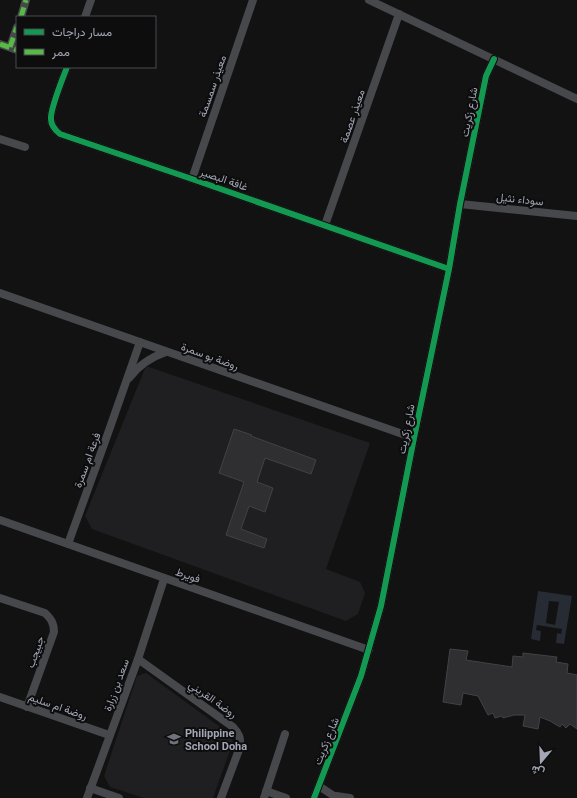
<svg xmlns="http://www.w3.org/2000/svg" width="577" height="798" font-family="Roboto,Vazirmatn,sans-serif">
	<rect width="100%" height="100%" fill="#121213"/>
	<g fill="#1f1f21">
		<path d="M146,366L370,443L326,569L360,582L365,593L358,614L346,621L92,529L85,516Z"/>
		<path d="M146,673L231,735L233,742L213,798H144L110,787L104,776L137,676Z"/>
	</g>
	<path fill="#262b34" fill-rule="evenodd" d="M538,591L572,596L564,644L556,643L557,633L561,634L562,629L537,625L536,630L541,631L540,641L531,639ZM549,601L559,602L555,625L546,623Z"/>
	<g fill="#2f2f31" stroke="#414247">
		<path d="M234,429L252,435L251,436L316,460L311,474L265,458L257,482L273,488L265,512L249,506L241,529L267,539L264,548L226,535L244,482L219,473Z"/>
		<path d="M450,649L468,651L466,660L512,667L513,656L523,657V653L557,657L556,662L568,664L567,673L577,675V729L570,724L566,728L562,724L560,727L550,721L540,717L538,729L523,726L525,715H514L503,718L502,716L495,718L493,713L488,715L478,696L463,693L461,705L443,702Z"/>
	</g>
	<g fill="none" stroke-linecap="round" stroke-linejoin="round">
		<g stroke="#47484b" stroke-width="8">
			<path d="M369,0L577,99"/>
			<path d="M21,17L26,0"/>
			<path d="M85,17L91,0"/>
			<path d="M0,44L17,50"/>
			<path d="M10,47L17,27"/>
			<path d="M67,67C63,78 50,109 51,119C51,125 55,130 60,134L192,179L449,269"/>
			<path d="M0,139L25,147"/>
			<path d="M192,179L253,0"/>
			<path d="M460,204L577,216"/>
			<path d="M325,225L399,14"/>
			<path d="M0,293L414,438"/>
			<path d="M129,378C139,365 151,357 166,352"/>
			<path d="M0,520L369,650"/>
			<path d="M68,544L107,436L140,342"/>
			<path d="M0,598L45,613C51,619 54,623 54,632L27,707"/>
			<path d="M138,659L233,727C239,733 241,738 240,747L221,798"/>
			<path d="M0,697L109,735"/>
			<path d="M319,786L337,798"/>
			<path d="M90,788L119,798"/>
			<path d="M266,791L286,798"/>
			<path d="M336,796L350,798"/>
			<path d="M87,798L138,659L164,579"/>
			<path d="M264,798L285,734"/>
			<path d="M314,798L361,676L381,606L414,438L449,269L460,204L486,76L494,59"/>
		</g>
		<g stroke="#58b947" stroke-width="5" stroke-dasharray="10 5" stroke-linecap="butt">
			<path d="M21,17L26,0"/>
			<path d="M0,44L17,50"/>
			<path d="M10,47L17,27"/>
		</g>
		<g stroke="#0d0d0e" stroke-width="8">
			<g id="cycleway">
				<path d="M67,67C63,78 50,109 51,119C51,125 55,130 60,134L192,179L449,269"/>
				<path d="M314,798L361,676L381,606L414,438L449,269L460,204L486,76L494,59"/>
			</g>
		</g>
		<use href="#cycleway" stroke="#139951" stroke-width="6"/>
	</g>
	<defs>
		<g id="school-bare" transform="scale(1.08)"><path d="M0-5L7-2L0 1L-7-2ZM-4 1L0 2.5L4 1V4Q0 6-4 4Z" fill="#70727c" stroke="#0d0d0e" stroke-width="2.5" paint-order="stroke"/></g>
	</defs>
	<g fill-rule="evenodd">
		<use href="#school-bare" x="174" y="739"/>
	</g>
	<g text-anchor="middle" stroke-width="4" stroke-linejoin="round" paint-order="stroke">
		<g font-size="11" fill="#a2a6b5" stroke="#0d0d0e">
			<text transform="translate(212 86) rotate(-71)" y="4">معيذر سمسمة</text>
			<text transform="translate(469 112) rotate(-79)" y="4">شارع زكريت</text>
			<text transform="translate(352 116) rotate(-71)" y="4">معيذر عصمة</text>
			<text transform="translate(224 179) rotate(19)" y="4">غافة البصير</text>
			<text transform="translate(520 199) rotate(6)" y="4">سوداء نثيل</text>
			<text transform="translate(210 356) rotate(20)" y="4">روضة بو سمرة</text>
			<text transform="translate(406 429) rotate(-79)" y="4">شارع زكريت</text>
			<text transform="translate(87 460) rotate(-70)" y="4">فرعة ام سمرة</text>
			<text transform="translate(188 575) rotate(19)" y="4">فويرط</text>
			<text transform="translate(35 652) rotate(-70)" y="4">جبيجب</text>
			<text transform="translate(116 685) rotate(-70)" y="4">سعد بن زرارة</text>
			<text transform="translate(213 699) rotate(35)" y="4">روضة القريني</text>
			<text transform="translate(58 706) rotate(19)" y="4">روضة ام سليم</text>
			<text transform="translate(326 741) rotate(-68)" y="4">شارع زكريت</text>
		</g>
		<g font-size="11" font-weight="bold" fill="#a2a6b5" stroke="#0d0d0e" text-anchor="start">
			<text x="185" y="737">Philippine<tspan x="185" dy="13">School Doha</tspan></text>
		</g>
	</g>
	<rect x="16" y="16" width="140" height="52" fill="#0d0d0e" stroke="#494a51"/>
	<rect x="24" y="29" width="20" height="6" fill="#139951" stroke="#494a51"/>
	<text x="52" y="36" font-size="12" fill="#a2a6b5">مسار دراجات</text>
	<rect x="24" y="49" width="20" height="6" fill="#58b947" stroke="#494a51"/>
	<text x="52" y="56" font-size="12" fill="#a2a6b5">ممر</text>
	<g transform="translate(541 762) rotate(199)" stroke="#0d0d0e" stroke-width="3" paint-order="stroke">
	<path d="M0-3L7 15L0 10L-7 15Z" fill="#a2a6b5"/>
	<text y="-6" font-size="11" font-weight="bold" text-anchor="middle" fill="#a2a6b5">ش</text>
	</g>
</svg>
